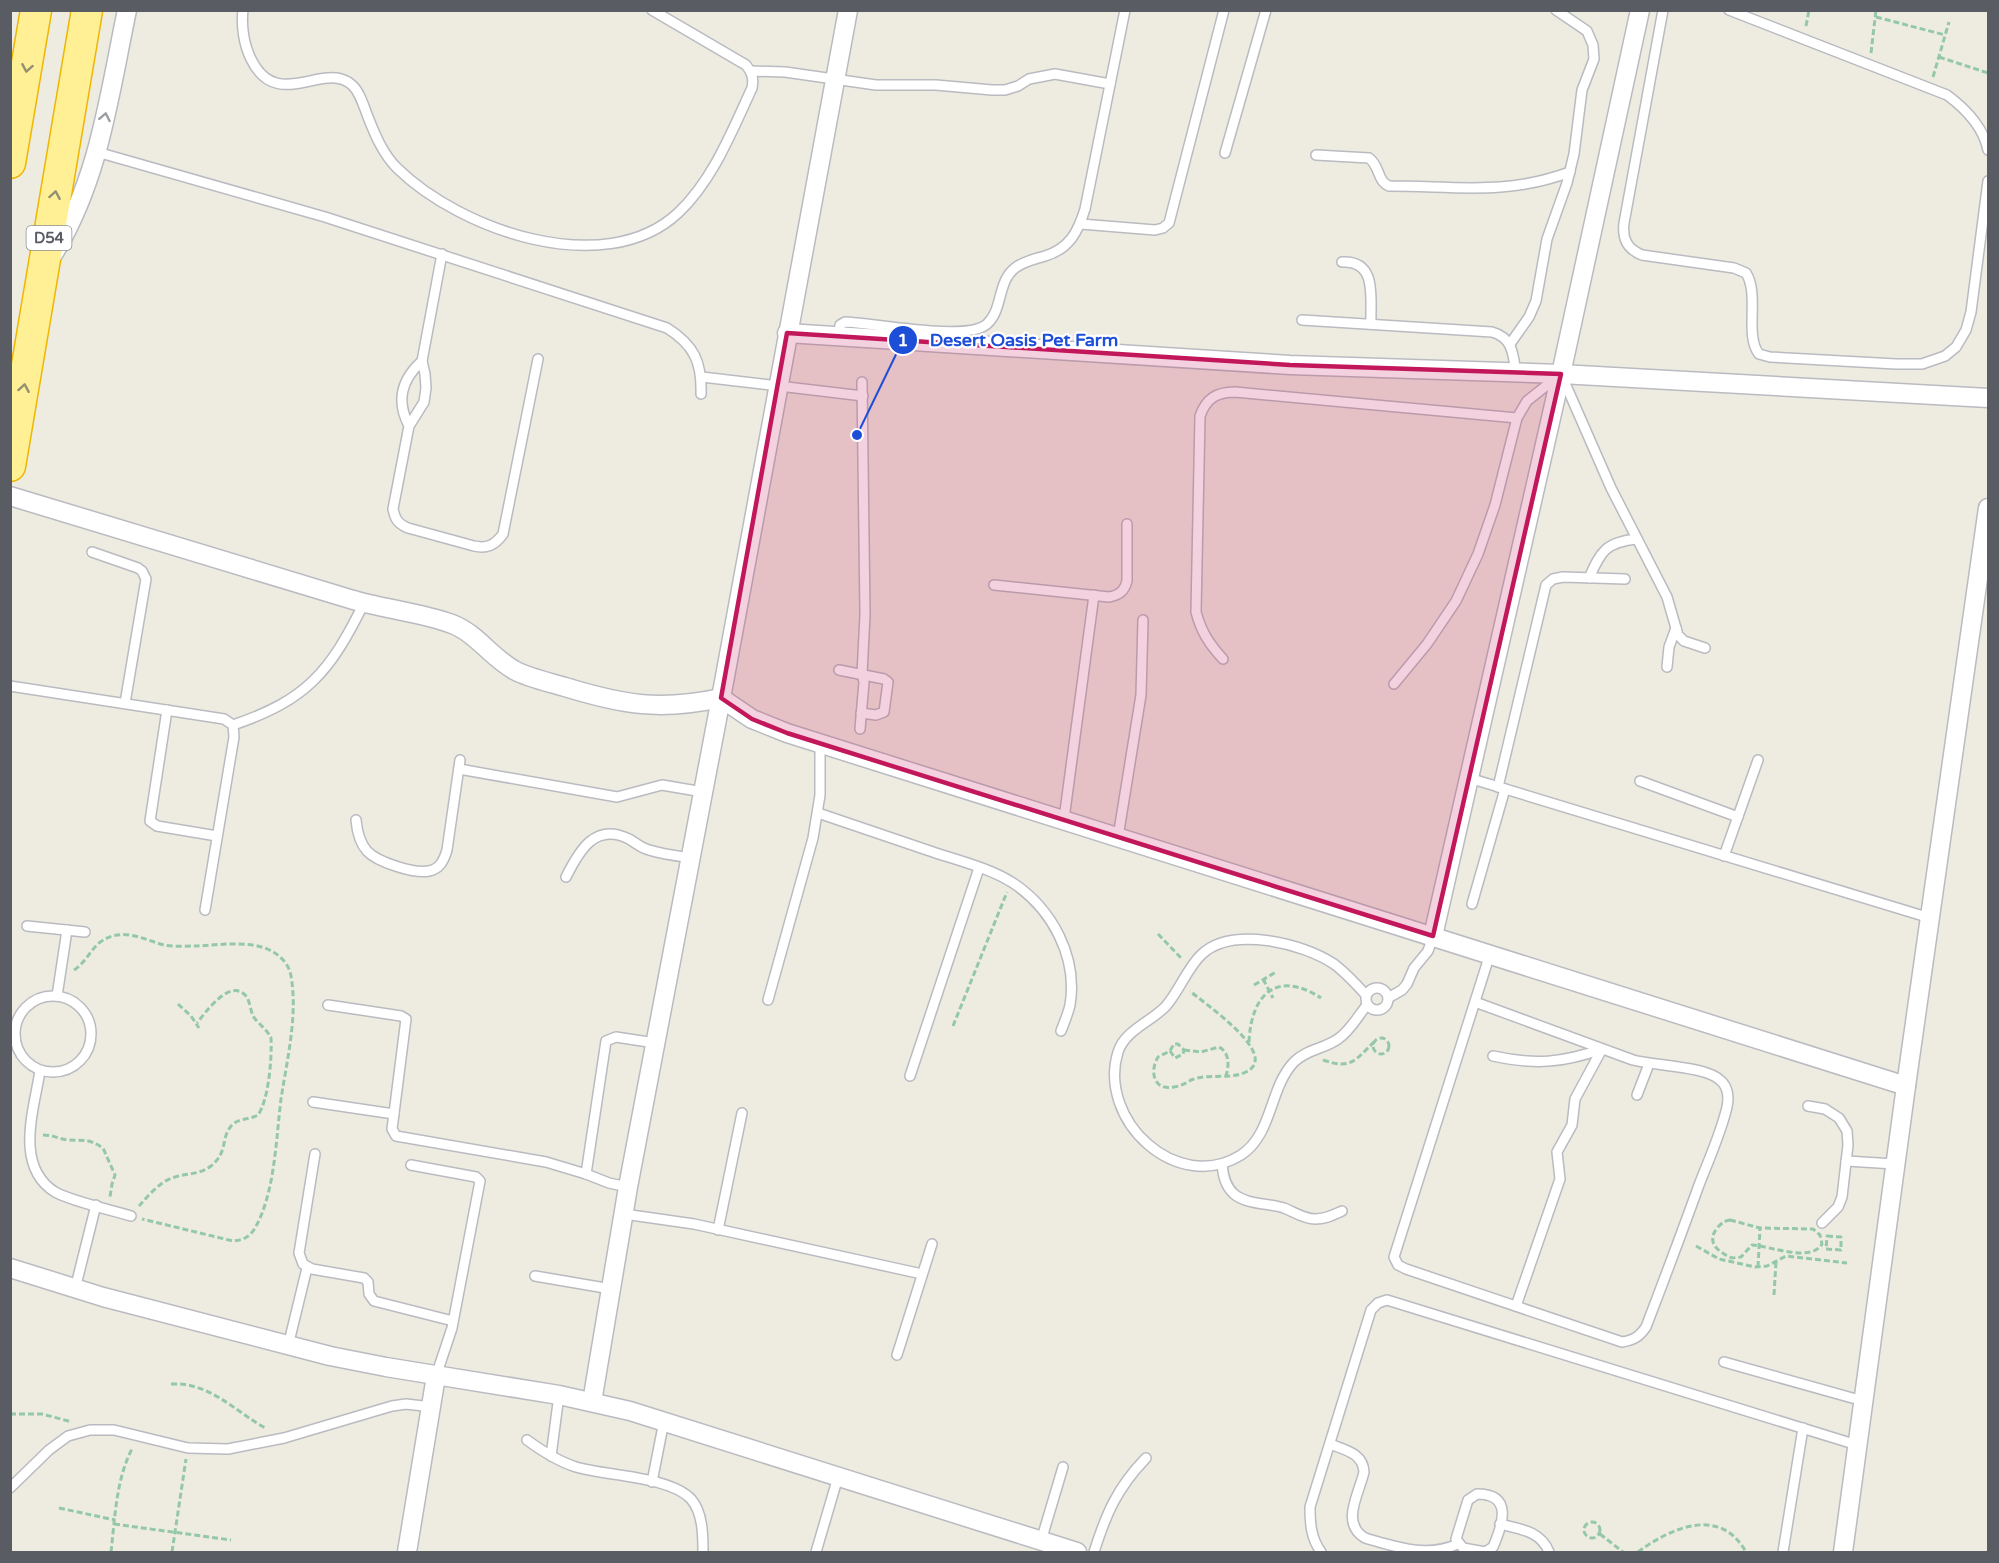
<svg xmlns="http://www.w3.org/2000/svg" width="1999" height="1563" font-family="'Varela Round',sans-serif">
	<rect width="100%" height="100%" fill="#eeece1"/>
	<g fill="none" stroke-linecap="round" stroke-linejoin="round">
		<g stroke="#b9bbc1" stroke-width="12">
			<g id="service">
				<path d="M243,10C241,26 244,45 251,59C277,113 324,60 352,85C360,92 364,107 368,117C375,135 383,154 397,168C460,230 605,281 678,213C713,180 732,131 752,88C754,78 752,73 746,65L652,10"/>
				<path d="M1663,10L1624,223C1622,239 1627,249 1642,255L1734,268L1746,273C1760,295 1744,335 1759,354L1770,357L1896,364H1922L1945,356L1956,347L1966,330L1971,312L1988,181"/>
				<path d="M1729,10L1947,95C1966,109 1983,126 1988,150"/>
				<path d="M751,71L785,72L876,85H936L992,90H1005L1018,86L1029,79L1055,74L1110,84"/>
				<path d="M97,152L325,217L667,328C694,345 702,362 701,394"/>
				<path d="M1225,153L1266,10"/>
				<path d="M1316,155L1369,158C1380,166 1377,181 1389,186C1455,186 1505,196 1570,172"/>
				<path d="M1081,224L1155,230L1163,228L1169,223L1224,10"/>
				<path d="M1342,262C1378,260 1370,299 1371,324"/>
				<path d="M1302,320L1492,332C1513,338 1513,354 1516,373"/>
				<path d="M839,336L840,325L845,322C874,323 967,342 987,324C1003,310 997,282 1015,268C1024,261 1035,259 1045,256C1069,249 1078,232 1085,209L1125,10"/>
				<path d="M1510,344L1529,317L1536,301L1547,239L1567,183L1574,154L1582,90L1594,59L1593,45L1587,31L1556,10"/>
				<path d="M422,361L442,254"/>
				<path d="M702,377L863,396"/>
				<path d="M409,426C396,401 401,380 422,361L425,374L426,388L424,402L409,426L393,509C395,519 398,524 408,528L474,546C487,549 495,545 503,534L538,359"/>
				<path d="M92,552L138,568L142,571L146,579L125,703"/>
				<path d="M1589,578C1601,551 1606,542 1637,539"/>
				<path d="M994,585L1109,597C1119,595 1124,592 1127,581V524"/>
				<path d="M1223,659C1209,644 1201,631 1196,612L1200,416C1206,399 1216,392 1235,392L1517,418"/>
				<path d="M1667,667L1669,647L1676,628"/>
				<path d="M839,670L884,679L888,682L884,712L876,715L861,713"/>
				<path d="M1394,684L1427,644L1456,601L1478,554L1495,505L1517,418L1527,401L1561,374L1611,488L1667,597L1678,635L1684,641L1705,648"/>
				<path d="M10,686L224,719L233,725L234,737L205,910"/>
				<path d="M167,710L150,821L157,826L217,836"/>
				<path d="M233,725C307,700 330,672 364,603"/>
				<path d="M860,729L864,682L862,674L865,615L862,382"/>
				<path d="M459,769L617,797L662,785L703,792"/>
				<path d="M1469,778L1930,918"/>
				<path d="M1640,781L1738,817"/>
				<path d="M1498,787L1546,585L1553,579L1563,577L1625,579"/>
				<path d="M818,813C854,825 891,838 927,850C955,860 988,867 1013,883C1052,909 1078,957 1070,1005C1068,1014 1064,1023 1061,1031"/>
				<path d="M1064,819L1094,595"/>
				<path d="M356,820C357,831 359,842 367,851C377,862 414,874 429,871C440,869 444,860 447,850L460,760"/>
				<path d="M1118,837L1141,695L1143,620"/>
				<path d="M1724,856L1758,760"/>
				<path d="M566,877C579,851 595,822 629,839C636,843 641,848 649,850C662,854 677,856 691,858"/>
				<path d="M1472,904L1505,789"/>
				<path d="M27,926L85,932"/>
				<circle cx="1377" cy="999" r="11"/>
				<path d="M1366,995C1356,984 1346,973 1334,964C1303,943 1232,926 1202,954C1187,968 1180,990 1166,1006C1151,1022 1125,1030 1118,1052C1097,1120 1177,1195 1241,1155C1273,1134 1269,1088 1294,1062C1307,1049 1324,1049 1338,1039C1350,1031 1358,1016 1367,1005"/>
				<circle cx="53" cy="1034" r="38"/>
				<path d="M57,996L67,930"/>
				<path d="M1388,998L1402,990L1407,984L1414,968L1428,951L1433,936"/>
				<path d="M768,1000L813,838L820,795V743"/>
				<path d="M1475,1002L1633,1060C1655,1066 1707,1066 1721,1081C1728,1087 1729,1098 1727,1107C1721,1133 1709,1159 1699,1185C1682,1232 1664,1280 1646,1327C1639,1337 1634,1340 1622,1342L1406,1269L1398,1265L1394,1257L1490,954"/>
				<path d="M328,1005L401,1016L406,1019L392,1129L396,1136L546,1162L586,1174L609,1183L628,1187"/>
				<path d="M1493,1056C1535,1065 1562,1063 1602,1049"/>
				<path d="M40,1071C34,1110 14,1166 55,1192C71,1201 111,1210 131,1216"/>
				<path d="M910,1076L979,868"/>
				<path d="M1637,1095L1649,1064"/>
				<path d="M313,1102L394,1114"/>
				<path d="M1808,1106L1825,1109L1839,1118L1847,1131L1848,1145L1842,1197L1838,1207L1822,1223"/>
				<path d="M315,1154L299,1253L303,1264L312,1269L364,1278L368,1282L369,1294L374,1301L453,1321"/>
				<path d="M1846,1161L1895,1164"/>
				<path d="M1222,1164C1223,1175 1225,1186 1234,1194C1247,1205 1269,1203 1284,1208C1294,1212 1304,1219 1315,1219C1326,1219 1333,1215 1342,1211"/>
				<path d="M411,1165L476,1177L480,1181L452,1328L436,1376"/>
				<path d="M586,1174L606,1041L616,1037L655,1043"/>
				<path d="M624,1214L694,1224L922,1274"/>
				<path d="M718,1230L742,1113"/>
				<path d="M535,1276L611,1289"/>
				<path d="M75,1289L96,1205"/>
				<path d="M1516,1306L1560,1179L1557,1152L1572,1125L1575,1099L1602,1049"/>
				<path d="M288,1346L307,1268"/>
				<path d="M897,1355L932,1244"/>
				<path d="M1724,1362L1863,1401"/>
				<path d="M527,1440C542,1451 557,1461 576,1467C606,1476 669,1476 691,1499C703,1513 703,1535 703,1552"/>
				<path d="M1330,1444C1345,1450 1363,1453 1364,1472C1359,1494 1340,1523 1365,1538C1397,1547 1426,1558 1458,1544"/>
				<path d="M551,1456L559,1395"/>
				<path d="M652,1482L664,1421"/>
				<path d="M10,1488L49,1450L68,1436L90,1430H114L188,1448L228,1449L284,1438L392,1406L406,1404L432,1407"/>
				<path d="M1477,1494C1513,1494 1503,1524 1493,1547L1485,1552L1463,1548L1456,1539L1468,1500Z"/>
				<path d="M1500,1524C1520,1529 1541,1531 1549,1552"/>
				<path d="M1041,1541L1063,1467"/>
				<path d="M816,1552L838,1477"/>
				<path d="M1094,1552C1106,1514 1117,1488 1146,1458"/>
				<path d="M1321,1552C1311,1538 1310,1524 1310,1507L1371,1310L1378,1303L1387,1300L1857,1445"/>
				<path d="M1783,1552L1803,1428"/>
			</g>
		</g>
		<g stroke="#b9bbc1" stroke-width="21">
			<g id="minor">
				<path d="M52,256C99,181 109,96 127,10"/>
				<path d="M787,333L1290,365L1561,374L1988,398"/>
				<path d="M10,496C124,531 237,565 350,599C383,609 419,612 452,624C476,633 491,657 514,670C529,678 548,682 565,687C624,705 660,711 721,698L752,719L787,733L1906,1086"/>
				<path d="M1433,936L1561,374L1640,10"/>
				<path d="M10,1268L103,1297L330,1356L386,1367L559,1395L630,1411L1077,1552"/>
				<path d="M592,1402L628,1187L721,698L848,10"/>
				<path d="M407,1552L436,1376"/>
				<path d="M1843,1552L1906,1086L1988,508"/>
			</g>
		</g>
		<g stroke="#eeb600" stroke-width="33">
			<g id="trunk">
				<path d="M10,163L36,10"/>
				<path d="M10,466L87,10"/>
			</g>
		</g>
		<g stroke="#94c8a7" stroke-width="3" stroke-dasharray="6 3" stroke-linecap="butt">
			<path d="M1876,17L1945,35"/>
			<path d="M1806,26L1809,10"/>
			<path d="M1871,53L1876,10"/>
			<path d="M1939,57L1988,73"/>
			<path d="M1933,77L1949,22"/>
			<path d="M1158,934L1181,958"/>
			<path d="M74,970C85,963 90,951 99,943C121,926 142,939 164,945C174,947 186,946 196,946C221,945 260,938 280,957C286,962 290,969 291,976C298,1015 287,1060 281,1099C276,1139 275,1193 255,1228C250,1237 243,1240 233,1241L142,1219"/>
			<path d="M1263,979L1273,998"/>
			<path d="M1254,985L1276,972"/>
			<path d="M178,1004L191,1016L199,1028"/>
			<path d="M953,1026L1007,892"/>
			<circle cx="1381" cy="1046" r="8"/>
			<path d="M1249,1042C1251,995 1276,969 1321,998"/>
			<path d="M1184,1050L1201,1052L1219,1047C1230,1053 1229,1066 1226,1076"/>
			<path d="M1170,1051L1175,1058L1183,1054L1184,1050L1178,1044H1174L1170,1051L1158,1057C1149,1072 1154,1091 1174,1087C1181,1086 1186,1083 1191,1080C1209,1073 1229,1080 1246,1072C1282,1055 1202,1002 1190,991"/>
			<path d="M1323,1060C1352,1070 1355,1060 1375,1041"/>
			<path d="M43,1135C54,1135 59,1139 68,1140C84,1141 88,1138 103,1148L115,1175L112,1184L110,1197"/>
			<path d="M139,1206C149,1195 160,1181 175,1177C188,1173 199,1175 211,1166C229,1151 220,1138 232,1125C239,1118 249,1120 258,1115C269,1099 272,1057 271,1038C267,1029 258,1024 253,1016C250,1009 250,999 244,994C228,980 205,1013 197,1023"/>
			<path d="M1730,1220L1760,1228L1813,1229L1820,1235L1822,1244C1811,1263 1770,1246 1752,1245L1741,1257L1732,1258C1718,1252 1705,1242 1718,1227C1722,1223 1724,1221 1730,1220Z"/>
			<path d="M1827,1236L1841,1237V1250L1826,1249Z"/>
			<path d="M1696,1246L1719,1259L1755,1267L1767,1266L1786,1256L1847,1263"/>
			<path d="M1758,1267L1760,1228"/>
			<path d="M1774,1295L1776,1261"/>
			<path d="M171,1384C210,1382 234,1411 267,1429"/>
			<path d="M10,1414H42L72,1422"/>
			<path d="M59,1508L115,1520"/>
			<circle cx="1592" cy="1530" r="8"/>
			<path d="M114,1524L231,1540"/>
			<path d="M1600,1534L1623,1552"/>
			<path d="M111,1552C115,1518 116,1478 133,1447"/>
			<path d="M172,1552L186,1459"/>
			<path d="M1638,1552C1672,1527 1720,1506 1746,1552"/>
		</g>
		<use href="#service" stroke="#fff" stroke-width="9"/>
		<use href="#minor" stroke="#fff" stroke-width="18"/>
		<use href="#trunk" stroke="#fff095" stroke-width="30"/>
	</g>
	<defs><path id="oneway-chevron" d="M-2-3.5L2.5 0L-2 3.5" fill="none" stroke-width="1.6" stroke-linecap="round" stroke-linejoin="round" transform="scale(1.5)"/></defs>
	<g stroke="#939074">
		<use href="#oneway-chevron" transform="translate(27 68) rotate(100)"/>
		<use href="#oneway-chevron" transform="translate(55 195) rotate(-80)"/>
		<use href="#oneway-chevron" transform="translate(24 388) rotate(-80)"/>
	</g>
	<use stroke="#9b9ea1" href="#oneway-chevron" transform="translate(105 117) rotate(-79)"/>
	<path fill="#c2185b" fill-opacity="0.2" stroke="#c2185b" stroke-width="4.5" stroke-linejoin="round" d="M787,333L1290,365L1561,374L1433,936L787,733L752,719L721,698Z"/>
	<g text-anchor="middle" stroke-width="4.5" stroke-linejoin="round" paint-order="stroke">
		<rect fill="#fff" stroke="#8b8e92" stroke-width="1.5" x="26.5" y="226" width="45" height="24" rx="4.5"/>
		<g font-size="15" font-weight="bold" fill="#595d63">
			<text x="49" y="243">D54</text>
		</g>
	</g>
	<path fill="none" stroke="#1d4ed8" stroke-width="2" d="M857 435L903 340"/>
	<g fill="#1d4ed8" stroke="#fff" stroke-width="2">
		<circle cx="857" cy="435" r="6"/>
		<circle cx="903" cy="340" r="15"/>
	</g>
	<g font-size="18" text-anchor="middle" font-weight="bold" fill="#fff">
		<text x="903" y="346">1</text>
	</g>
	<g font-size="18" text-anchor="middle" font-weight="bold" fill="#1d4ed8" stroke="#fff" stroke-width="4.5" stroke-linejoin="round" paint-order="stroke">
		<text x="1024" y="346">Desert Oasis Pet Farm</text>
	</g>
	<rect width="1999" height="1563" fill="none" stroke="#595d63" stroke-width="24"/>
</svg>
